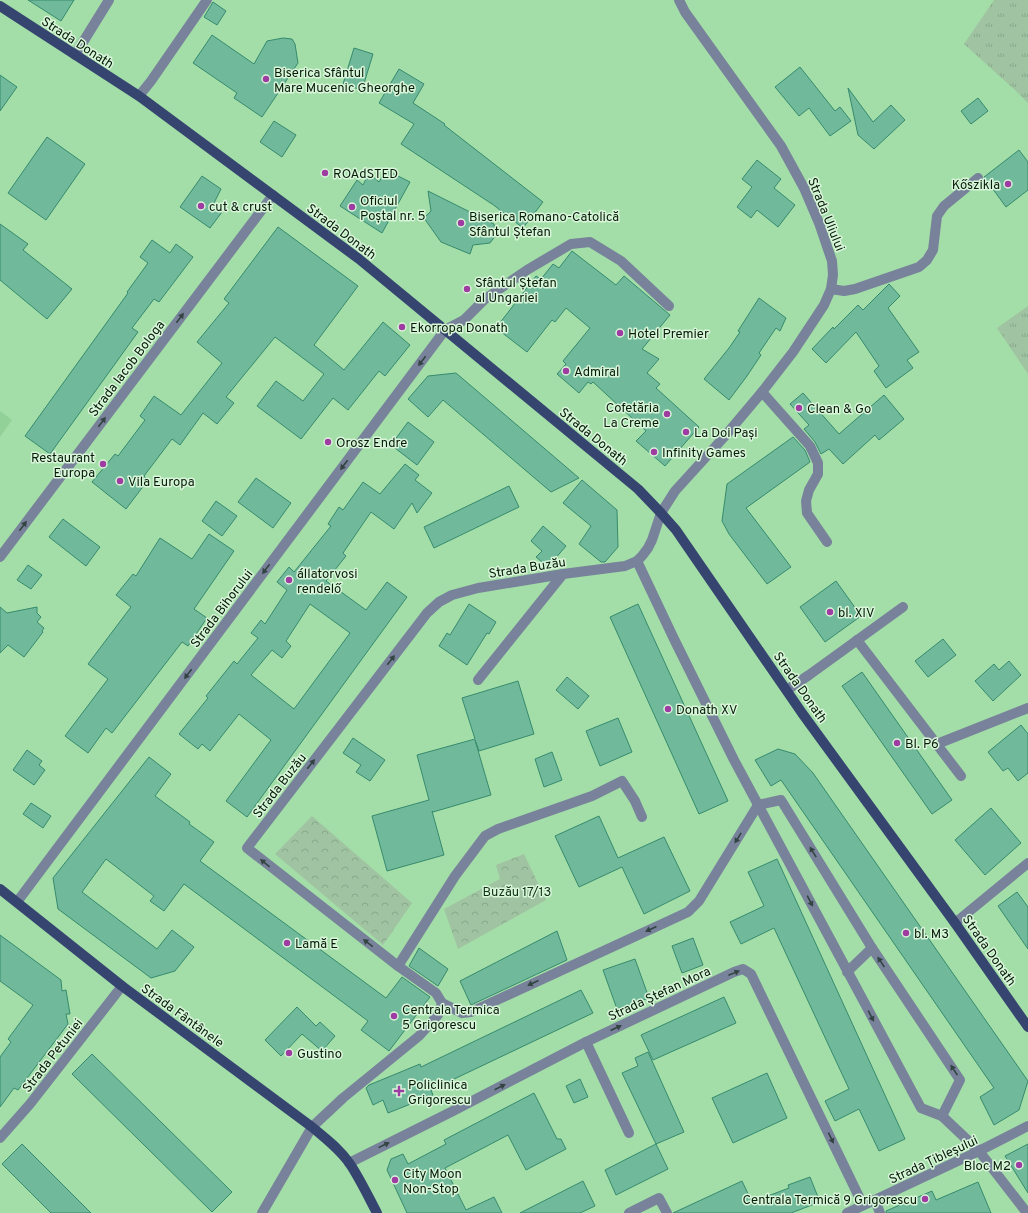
<svg xmlns="http://www.w3.org/2000/svg" width="1028" height="1213" font-family="Overpass,sans-serif">
	<defs>
		<pattern id="grass-tufts" width="24" height="20" patternUnits="userSpaceOnUse"><rect width="24" height="20" fill="#a0c4a2"/><path d="M3 7l-1-3M5 7V3M7 7l1-3M15 17l-1-3M17 17v-4M19 17l1-3" fill="none" stroke="#88a88a"/></pattern>
		<pattern id="park-crowns" width="20" height="18" patternUnits="userSpaceOnUse"><rect width="20" height="18" fill="#a0c4a2"/><path d="M2 6a3 3 0 1 1 6 0M12 15a3 3 0 1 1 6 0" fill="none" stroke="#88a88a"/></pattern>
	</defs>
	<rect width="100%" height="100%" fill="#a3dda7"/>
	<path fill="#92d197" d="M0,411L12,420L0,437Z"/>
	<g fill="url(#grass-tufts)">
		<path d="M994,0H1028V103L1015,90L964,44Z"/>
		<path d="M1028,306V374L997,328Z"/>
	</g>
	<g fill="url(#park-crowns)">
		<path d="M312,816L412,903L383,945L275,854Z"/>
		<path d="M524,854L546,900L458,949L444,909L500,879L496,865Z"/>
	</g>
	<g fill="#70b99b" stroke="#368b6d" fill-rule="evenodd">
		<path d="M28,0H74L61,21Z"/>
		<path d="M213,2L226,11L217,25L204,17Z"/>
		<path d="M212,35L254,64L267,41L283,38L292,39L295,44L298,63L262,117L234,98L237,93L193,63Z"/>
		<path d="M354,48L373,54L362,90L343,84Z"/>
		<path d="M800,67L835,111L840,107L851,121L830,136L809,108L799,116L775,87Z"/>
		<path d="M399,69L424,84L413,103L445,124L444,125L543,202L523,228L491,203L492,204L401,144L414,124L379,103Z"/>
		<path d="M0,75L17,87L0,111Z"/>
		<path d="M848,88L873,122L891,105L905,120L874,149L858,135Z"/>
		<path d="M978,98L988,111L971,124L961,111Z"/>
		<path d="M274,121L296,135L282,157L260,142Z"/>
		<path d="M47,137L85,164L46,220L8,193Z"/>
		<path d="M1019,150L1028,162V190L1006,207L984,177Z"/>
		<path d="M757,160L781,179L774,188L795,205L778,227L757,210L751,218L737,207L752,187L742,179Z"/>
		<path d="M386,170L410,182L382,233L340,206L357,180L363,185L369,173L379,182Z"/>
		<path d="M202,176L221,189L213,205L222,212L210,228L180,207Z"/>
		<path d="M428,191L494,224L496,235L490,243L473,245L470,254L441,242L424,218L431,211Z"/>
		<path d="M0,224L28,244L23,250L72,289L47,319L0,280Z"/>
		<path d="M278,227L358,286L314,345L344,370L383,322L410,345L385,376L379,371L348,410L333,398L301,439L257,406L276,381L303,401L324,374L275,337L226,397L234,403L217,424L203,413L180,445L172,439L144,476L148,480L126,509L92,482L115,454L118,456L145,420L140,416L154,396L181,415L222,363L197,342L229,303L224,299Z"/>
		<path d="M152,240L170,253L176,244L193,257L159,302L154,299L132,328L138,332L50,454L25,436L128,293L127,292L148,263L140,257Z"/>
		<path d="M572,251L616,285L624,276L670,315L642,349L659,359L647,373L660,384L656,388L699,427L665,466L636,441L646,431L593,382L591,384L588,382L579,393L557,374L566,364L563,361L590,328L566,308L555,322L552,320L527,352L496,328L536,276L541,279L553,264L559,268Z"/>
		<path d="M889,284L900,296L888,308L919,352L907,360L913,368L886,388L874,371L879,366L856,332L826,363L812,349L833,327L834,329L858,305L863,310Z"/>
		<path d="M759,298L786,318L780,331L776,328L759,353L761,355L747,376L729,400L704,379L729,348L740,332L738,331Z"/>
		<path d="M456,373L579,478L551,492L443,400L428,417L408,399L428,376Z"/>
		<path d="M803,393L839,434L884,395L904,419L879,440L875,435L843,464L829,449L821,454L815,442L804,429L809,425L790,404Z"/>
		<path d="M408,422L434,442L417,465L391,445Z"/>
		<path d="M793,437L805,450L810,462L746,508L791,567L767,584L729,534L722,521L727,484Z"/>
		<path d="M405,464L419,475L415,480L432,493L417,513L412,503L394,529L371,512L343,553L346,556L326,581L366,610L387,582L407,597L247,817L226,801L271,740L239,714L210,751L202,744L198,749L179,734L208,698L206,696L234,661L237,664L258,638L251,633L261,620L265,624L287,590L277,582L289,567L294,572L331,526L328,524L339,507L343,510L363,482L380,494ZM310,604L350,633L294,709L251,675L272,650L282,658L291,646L286,641Z"/>
		<path d="M256,478L291,503L273,528L238,502Z"/>
		<path d="M582,480L617,510L618,547L605,562H601L579,544L591,526L563,503Z"/>
		<path d="M509,486L519,507L434,548L424,527Z"/>
		<path d="M216,501L237,516L222,536L202,521Z"/>
		<path d="M63,519L100,547L86,566L49,537Z"/>
		<path d="M543,526L566,546L548,567L536,557L542,551L531,541Z"/>
		<path d="M209,534L234,551L194,609L207,618L188,646L182,642L112,733L106,728L88,753L65,736L108,679L88,664L131,607L116,595L133,574L136,576L160,538L192,559Z"/>
		<path d="M28,565L42,575L31,589L17,580Z"/>
		<path d="M836,581L861,616L825,642L800,607Z"/>
		<path d="M469,604L496,622L489,634L487,633L467,665L439,646L447,633L450,635Z"/>
		<path d="M638,604L728,801L699,814L610,617Z"/>
		<path d="M0,607L7,613L37,607V613L41,617L37,622L44,628L42,631L43,632L24,657L8,645L0,653Z"/>
		<path d="M943,639L956,655L928,677L915,661Z"/>
		<path d="M1009,661L1021,675L993,701L975,681L994,664L999,670Z"/>
		<path d="M862,672L952,800L932,814L842,686Z"/>
		<path d="M567,677L589,696L578,709L556,690Z"/>
		<path d="M518,681L534,734L479,751L475,740L491,795L433,812L432,811L444,855L387,871L372,816L429,800L417,755L475,739L462,698Z"/>
		<path d="M618,718L632,752L600,766L586,731Z"/>
		<path d="M1021,725L1028,734V773L1018,781L1008,768L1003,771L988,752Z"/>
		<path d="M353,738L385,760L370,781L356,772L361,765L343,753Z"/>
		<path d="M778,749L795,754L813,773L1028,1081L1019,1110L994,1125L980,1097L994,1088L781,780L771,786L755,760Z"/>
		<path d="M27,750L42,761L39,765L45,770L34,785L13,770Z"/>
		<path d="M552,752L562,780L544,787L535,759Z"/>
		<path d="M149,757L171,774L155,796L190,822L189,824L214,842L200,861L386,998L402,977L430,997L389,1051L361,1030L368,1021L184,884L164,911L150,901L154,896L106,859L82,892L157,949L172,930L194,947L175,971L151,978L58,909L53,878Z"/>
		<path d="M31,803L51,816L43,828L23,814Z"/>
		<path d="M991,808L1021,843L985,875L955,840Z"/>
		<path d="M599,816L618,858L664,837L690,891L644,914L622,867L579,887L555,836Z"/>
		<path d="M777,859L905,1139L879,1151L859,1109L835,1121L825,1101L849,1089L774,928L741,944L730,922L764,906L748,872Z"/>
		<path d="M1017,892L1028,907V949L998,906Z"/>
		<path d="M557,931L567,960L471,1005L460,981Z"/>
		<path d="M0,935L61,980L62,991L66,990L70,1014H66L68,1024L18,1090L14,1088L0,1107V1057L11,1042L8,1039L33,1005L0,981Z"/>
		<path d="M693,938L703,965L682,973L672,946Z"/>
		<path d="M419,948L448,969L438,986L409,966Z"/>
		<path d="M635,959L649,998L617,1009L603,970Z"/>
		<path d="M581,990L593,1013L431,1090L433,1095L388,1113L383,1100L373,1105L366,1088L369,1085L420,1064L421,1067Z"/>
		<path d="M724,997L736,1023L653,1060L641,1035Z"/>
		<path d="M297,1007L316,1026L320,1022L335,1036L322,1051L302,1034L281,1056L265,1040Z"/>
		<path d="M648,1052L684,1132L656,1144L622,1073L638,1066L635,1058Z"/>
		<path d="M92,1054L232,1192L212,1212L72,1074Z"/>
		<path d="M767,1073L787,1118L733,1143L712,1098Z"/>
		<path d="M580,1079L588,1097L574,1103L566,1086Z"/>
		<path d="M534,1093L557,1139H561L566,1149L526,1170L508,1135L445,1168L466,1210L494,1197L502,1213H407L387,1170L391,1159L403,1154L408,1164L446,1144L444,1140Z"/>
		<path d="M22,1144L91,1213H51L2,1164Z"/>
		<path d="M656,1144L668,1169L616,1195L605,1170Z"/>
		<path d="M1028,1144V1193L1005,1156Z"/>
		<path d="M810,1177L820,1202L791,1213H673L742,1181L752,1202L789,1188L788,1185Z"/>
		<path d="M583,1181L595,1206L580,1213H520Z"/>
		<path d="M978,1182L991,1213H886V1211L932,1191L936,1200Z"/>
	</g>
	<g fill="none" stroke-linecap="round" stroke-linejoin="round">
		<g stroke="#78829b" stroke-width="10">
			<path d="M75,55L109,0"/>
			<path d="M139,96L151,81L207,0"/>
			<path d="M831,289L844,291L855,289L919,267L927,260L933,250L937,216L944,206L978,178"/>
			<path d="M762,392L810,446L818,463V474L809,490L806,501L807,513L827,542"/>
			<path d="M0,557L273,195"/>
			<path d="M637,561L674,639L734,760L921,1108L942,1116L979,1151L1027,1213"/>
			<path d="M857,640L961,776"/>
			<path d="M478,680L563,574"/>
			<path d="M787,690L809,675L903,607"/>
			<path d="M937,744L1028,708"/>
			<path d="M17,902L445,330L464,320L485,299L527,270L571,244L590,242L621,261L669,306"/>
			<path d="M955,923L1028,863"/>
			<path d="M398,966L455,876L485,836L498,829L592,796L622,781L635,801L642,817"/>
			<path d="M847,972L872,948"/>
			<path d="M442,1003L462,1013L471,1012L688,912L699,901L758,805L781,800L872,948L960,1080L942,1116"/>
			<path d="M586,1042L629,1133"/>
			<path d="M0,1138L30,1104L122,986"/>
			<path d="M349,1163L453,1111L586,1042L734,972L743,969L751,974L863,1205"/>
			<path d="M875,1200L880,1213"/>
			<path d="M262,1213L312,1127L343,1098L419,1036L438,1015L442,1003L436,993L398,966L247,848L427,613L439,602L452,595L478,588L563,574L625,566L637,561L642,556L648,548L652,540L661,513L675,491L725,436L762,392L793,352L824,305L831,289L833,275L832,261L819,223L804,188L781,146L685,12L679,0"/>
			<path d="M629,1213L659,1198L667,1213"/>
			<path d="M847,1213L979,1151L1028,1126"/>
		</g>
		<g stroke="#35456f" stroke-width="10">
			<path d="M0,6L139,96L359,259L638,489L661,513L676,530L802,713L955,923L1028,1027"/>
			<path d="M0,889L122,986L312,1127C325,1138 340,1149 350,1164C360,1179 368,1196 377,1213"/>
		</g>
	</g>
	<defs><path id="oneway-solid" d="M-6-.8H1V-3.2L6.5 0L1 3.2V.8H-6Z"/></defs>
	<g fill="#334442">
		<use href="#oneway-solid" transform="translate(180 318) rotate(-53)"/>
		<use href="#oneway-solid" transform="translate(422 361) rotate(127)"/>
		<use href="#oneway-solid" transform="translate(102 422) rotate(-53)"/>
		<use href="#oneway-solid" transform="translate(344 465) rotate(127)"/>
		<use href="#oneway-solid" transform="translate(23 526) rotate(-53)"/>
		<use href="#oneway-solid" transform="translate(266 569) rotate(127)"/>
		<use href="#oneway-solid" transform="translate(391 660) rotate(-52)"/>
		<use href="#oneway-solid" transform="translate(188 674) rotate(127)"/>
		<use href="#oneway-solid" transform="translate(311 764) rotate(-52)"/>
		<use href="#oneway-solid" transform="translate(738 838) rotate(122)"/>
		<use href="#oneway-solid" transform="translate(813 852) rotate(-122)"/>
		<use href="#oneway-solid" transform="translate(265 863) rotate(-141)"/>
		<use href="#oneway-solid" transform="translate(810 901) rotate(62)"/>
		<use href="#oneway-solid" transform="translate(651 929) rotate(156)"/>
		<use href="#oneway-solid" transform="translate(368 943) rotate(-142)"/>
		<use href="#oneway-solid" transform="translate(881 962) rotate(-124)"/>
		<use href="#oneway-solid" transform="translate(734 973) rotate(-22)"/>
		<use href="#oneway-solid" transform="translate(533 983) rotate(155)"/>
		<use href="#oneway-solid" transform="translate(871 1016) rotate(62)"/>
		<use href="#oneway-solid" transform="translate(616 1028) rotate(-25)"/>
		<use href="#oneway-solid" transform="translate(954 1070) rotate(-124)"/>
		<use href="#oneway-solid" transform="translate(500 1087) rotate(-27)"/>
		<use href="#oneway-solid" transform="translate(831 1138) rotate(64)"/>
		<use href="#oneway-solid" transform="translate(384 1145) rotate(-26)"/>
	</g>
	<g fill="#9f3ca2" stroke="#d9f6da" stroke-width="1.5">
		<circle cx="266" cy="79" r="4"/>
		<circle cx="325" cy="173" r="4"/>
		<circle cx="1008" cy="184" r="4"/>
		<circle cx="201" cy="206" r="4"/>
		<circle cx="352" cy="207" r="4"/>
		<circle cx="461" cy="223" r="4"/>
		<circle cx="467" cy="289" r="4"/>
		<circle cx="402" cy="327" r="4"/>
		<circle cx="620" cy="333" r="4"/>
		<circle cx="566" cy="371" r="4"/>
		<circle cx="799" cy="408" r="4"/>
		<circle cx="667" cy="414" r="4"/>
		<circle cx="686" cy="432" r="4"/>
		<circle cx="328" cy="442" r="4"/>
		<circle cx="654" cy="452" r="4"/>
		<circle cx="103" cy="464" r="4"/>
		<circle cx="120" cy="481" r="4"/>
		<circle cx="289" cy="580" r="4"/>
		<circle cx="830" cy="612" r="4"/>
		<circle cx="668" cy="709" r="4"/>
		<circle cx="897" cy="743" r="4"/>
		<circle cx="906" cy="933" r="4"/>
		<circle cx="287" cy="943" r="4"/>
		<circle cx="394" cy="1016" r="4"/>
		<circle cx="289" cy="1053" r="4"/>
		<path d="M397 1085h4v4h4v4h-4v4h-4v-4h-4v-4h4z"/>
		<circle cx="1019" cy="1165" r="4"/>
		<circle cx="395" cy="1180" r="4"/>
		<circle cx="925" cy="1199" r="4"/>
	</g>
	<g text-anchor="middle" stroke-width="3" stroke-linejoin="round" paint-order="stroke">
		<g font-size="13" fill="#051b07" stroke="#d9f6da">
			<text transform="translate(78 42) rotate(33)" y="5">Strada Donath</text>
			<text transform="translate(827 214) rotate(68)" y="5">Strada Uliului</text>
			<text transform="translate(342 231) rotate(37)" y="5">Strada Donath</text>
			<text transform="translate(126 368) rotate(-53)" y="5">Strada Iacob Bologa</text>
			<text transform="translate(594 436) rotate(39)" y="5">Strada Donath</text>
			<text transform="translate(527 567) rotate(-9)" y="5">Strada Buzău</text>
			<text transform="translate(221 608) rotate(-53)" y="5">Strada Bihorului</text>
			<text transform="translate(801 687) rotate(55)" y="5">Strada Donath</text>
			<text transform="translate(279 785) rotate(-52)" y="5">Strada Buzău</text>
			<text transform="translate(990 950) rotate(55)" y="5">Strada Donath</text>
			<text transform="translate(659 993) rotate(-25)" y="5">Strada Ștefan Mora</text>
			<text transform="translate(183 1015) rotate(36)" y="5">Strada Fântânele</text>
			<text transform="translate(52 1055) rotate(-52)" y="5">Strada Petuniei</text>
			<text transform="translate(933 1159) rotate(-25)" y="5">Strada Țibleșului</text>
		</g>
		<g font-size="13" fill="#051b07" stroke="#d9f6da" text-anchor="start">
			<text x="274" y="77">Biserica Sfântul<tspan x="274" dy="15">Mare Mucenic Gheorghe</tspan></text>
			<text x="333" y="178">ROAdSTED</text>
			<text x="1000" y="189" text-anchor="end">Kőszikla</text>
			<text x="360" y="205">Oficiul<tspan x="360" dy="15">Poștal nr. 5</tspan></text>
			<text x="209" y="211">cut &amp; crust</text>
			<text x="469" y="221">Biserica Romano-Catolică<tspan x="469" dy="15">Sfântul Ștefan</tspan></text>
			<text x="475" y="287">Sfântul Ștefan<tspan x="475" dy="15">al Ungariei</tspan></text>
			<text x="410" y="332">Ekorropa Donath</text>
			<text x="628" y="338">Hotel Premier</text>
			<text x="574" y="376">Admiral</text>
			<text x="659" y="412" text-anchor="end">Cofetăria<tspan x="659" dy="15">La Creme</tspan></text>
			<text x="807" y="413">Clean &amp; Go</text>
			<text x="694" y="437">La Doi Pași</text>
			<text x="336" y="447">Orosz Endre</text>
			<text x="662" y="457">Infinity Games</text>
			<text x="95" y="462" text-anchor="end">Restaurant<tspan x="95" dy="15">Europa</tspan></text>
			<text x="128" y="486">Vila Europa</text>
			<text x="297" y="578">állatorvosi<tspan x="297" dy="15">rendelő</tspan></text>
			<text x="838" y="617">bl. XIV</text>
			<text x="676" y="714">Donath XV</text>
			<text x="905" y="748">Bl. P6</text>
			<text x="914" y="938">bl. M3</text>
			<text x="295" y="948">Lamă E</text>
			<text x="402" y="1014">Centrala Termica<tspan x="402" dy="15">5 Grigorescu</tspan></text>
			<text x="297" y="1058">Gustino</text>
			<text x="408" y="1089">Policlinica<tspan x="408" dy="15">Grigorescu</tspan></text>
			<text x="1011" y="1170" text-anchor="end">Bloc M2</text>
			<text x="403" y="1178">City Moon<tspan x="403" dy="15">Non-Stop</tspan></text>
			<text x="917" y="1204" text-anchor="end">Centrala Termică 9 Grigorescu</text>
		</g>
		<g font-size="13" fill="#0d3213" stroke="#d9f6da">
			<text x="517" y="896">Buzău 17/13</text>
		</g>
	</g>
</svg>
